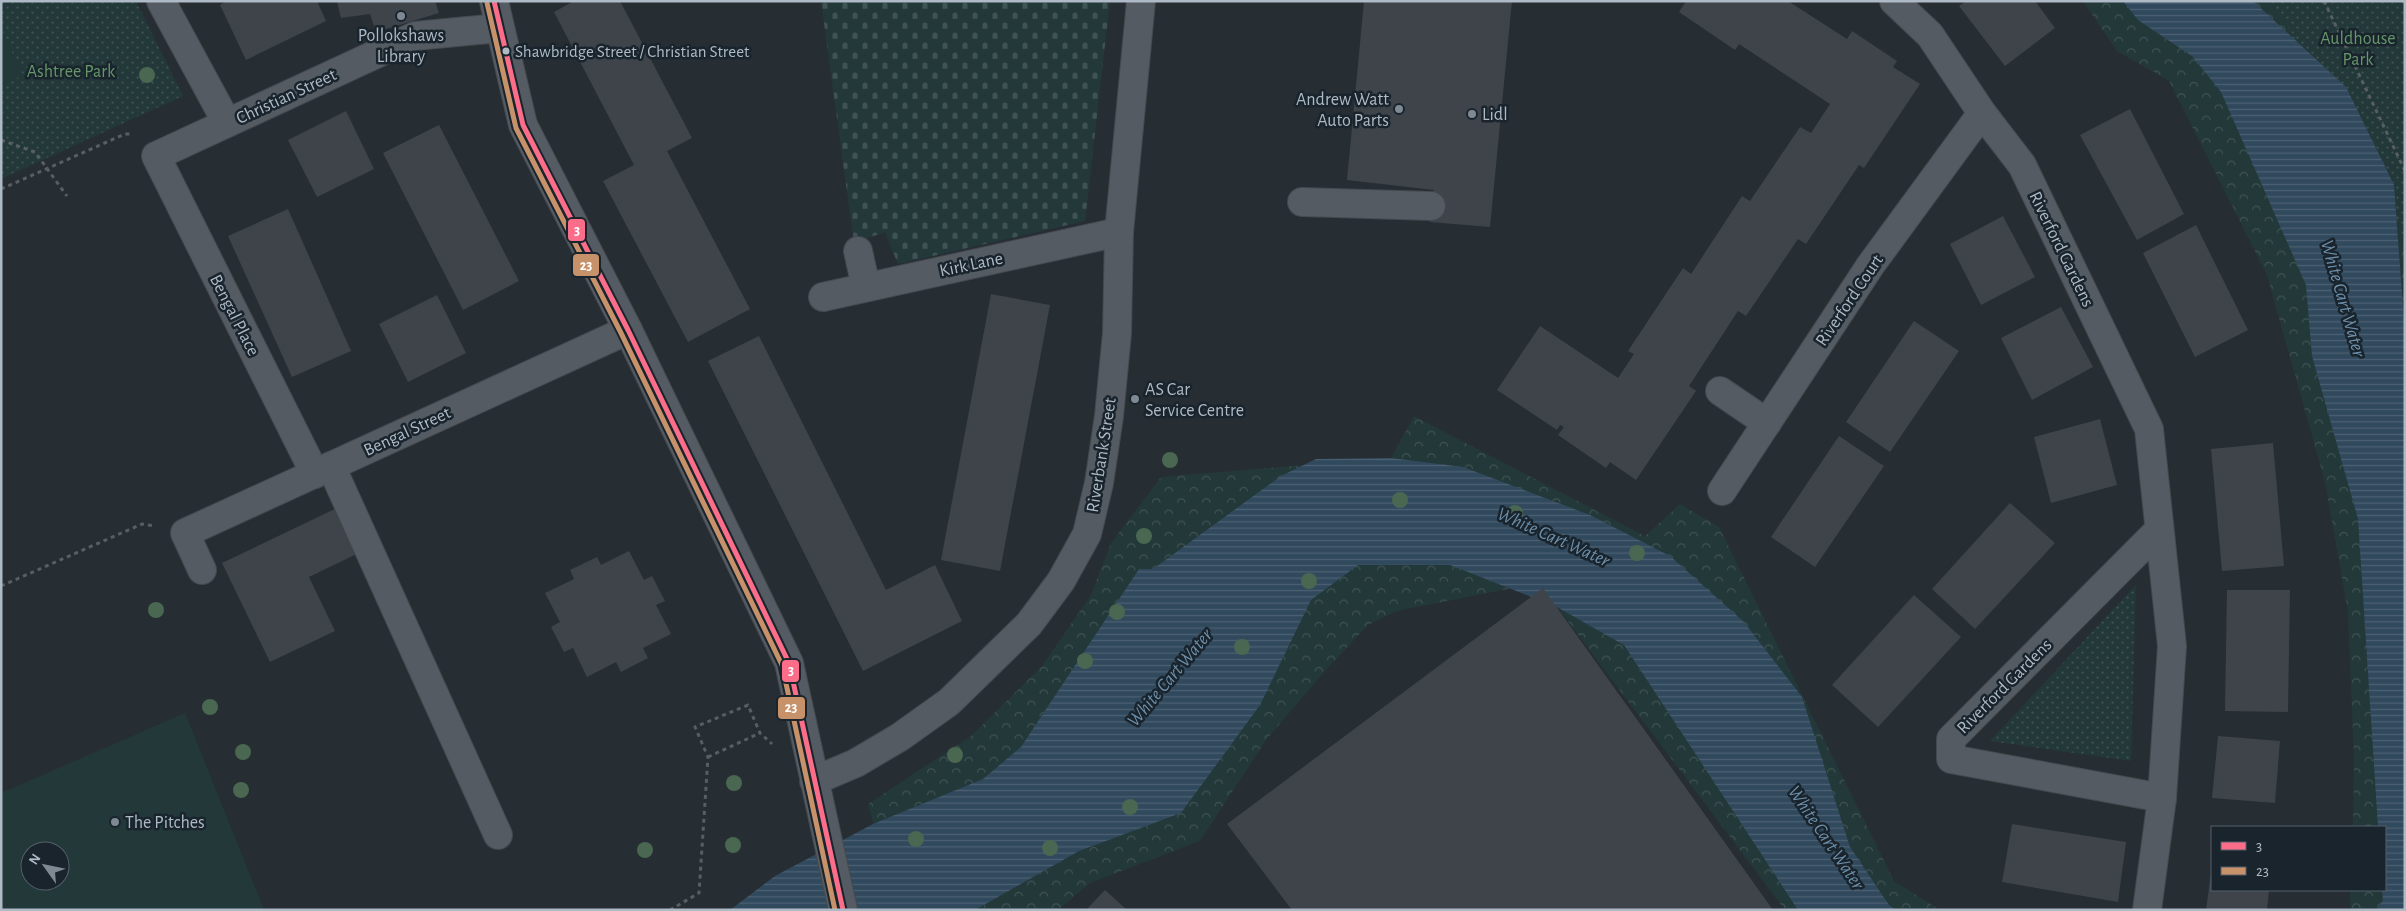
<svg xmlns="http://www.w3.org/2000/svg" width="2406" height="911" font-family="'Alegreya Sans',sans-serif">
	<defs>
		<pattern id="forest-crowns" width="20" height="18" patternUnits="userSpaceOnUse" patternTransform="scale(1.25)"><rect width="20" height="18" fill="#233839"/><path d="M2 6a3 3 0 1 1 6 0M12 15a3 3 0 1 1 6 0" fill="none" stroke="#405354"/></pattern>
		<pattern id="cemetery-stones" width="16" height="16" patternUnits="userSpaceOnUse" patternTransform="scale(1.25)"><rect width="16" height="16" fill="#233839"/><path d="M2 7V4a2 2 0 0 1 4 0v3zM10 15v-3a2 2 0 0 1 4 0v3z" fill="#405354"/></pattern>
		<pattern id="park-dots" width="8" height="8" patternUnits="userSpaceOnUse" patternTransform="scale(1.25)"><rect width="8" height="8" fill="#233839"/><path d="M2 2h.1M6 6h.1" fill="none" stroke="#405354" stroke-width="1.8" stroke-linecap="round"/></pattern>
		<pattern id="water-rules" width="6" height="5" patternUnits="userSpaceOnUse" patternTransform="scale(1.25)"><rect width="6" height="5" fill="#31495d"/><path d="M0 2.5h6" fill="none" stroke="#4c6173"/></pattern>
	</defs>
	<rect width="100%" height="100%" fill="#262d33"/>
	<g fill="url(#forest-crowns)">
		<path d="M2083,1H2312L2405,187V910H2350V890H2385V827H2353L2354,759L2348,612L2325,482L2267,275L2169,81L2117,51Z"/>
		<path d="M1414,416L1645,536L1680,504L1719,527L1894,881L1940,910H1785L1539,583L1397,611L1368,625L1325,671L1266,740L1200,841L1090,883L1058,910H896L868,804L971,736L1042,666L1091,595L1111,543L1161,477L1391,458Z"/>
	</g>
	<path fill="url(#cemetery-stones)" d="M821,1H1110L1085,221L898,264L885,232L854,243Z"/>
	<g fill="url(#park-dots)">
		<path d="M1,1H136L183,96L1,179Z"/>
		<path d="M2271,1H2405V254L2402,234L2377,163Z"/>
		<path d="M2136,585L2131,761L1990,741Z"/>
	</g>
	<g fill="#233839" fill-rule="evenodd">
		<path d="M1,30L23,75L1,86Z"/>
		<path d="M185,713L264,910H1V793ZM30,851H60V881H30Z"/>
	</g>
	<g fill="url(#water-rules)">
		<path d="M2123,1H2253L2346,87L2394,185L2405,336V910H2377L2383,900L2382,890H2385V827H2378L2358,519L2312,356L2306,285L2221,92L2192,56L2138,20Z"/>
		<path d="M1391,458L1463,467L1590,515L1670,556L1744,622L1802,697L1850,847L1889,905L1896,910H1798L1624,645L1557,607L1450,565H1358L1311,600L1260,705L1181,813L1079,851L975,910H730L775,876L873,824L983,779L1021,747L1139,569H1153L1281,476L1316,459Z"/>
	</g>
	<g fill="#3e444a">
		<path d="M226,1H317L326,21L246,60L220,5Z"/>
		<path d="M337,1H435L439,13L376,32L370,14L341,18Z"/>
		<path d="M574,1H620L692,138L667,151L750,309L688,342L603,181L634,165L554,12Z"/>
		<path d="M1364,1H1512L1490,227L1430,222L1434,190L1347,180Z"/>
		<path d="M1686,1H1788L1847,39L1852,31L1897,61L1893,67L1920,84L1864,168L1859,165L1806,244L1798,239L1746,316L1738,311L1689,386L1696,391L1636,480L1610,462L1606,468L1558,435L1564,427L1560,425L1557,430L1497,390L1540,326L1618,378L1634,354L1628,351L1683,268L1691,274L1742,196L1750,201L1800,127L1811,133L1830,104L1739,44L1735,50L1679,12Z"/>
		<path d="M1966,1H2035L2055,28L2005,66L1959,6Z"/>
		<path d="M2130,109L2184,214L2137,240L2080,135Z"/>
		<path d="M346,111L374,169L317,197L288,140Z"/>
		<path d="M439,125L519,281L463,310L383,153Z"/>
		<path d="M288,209L351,351L292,377L228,236Z"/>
		<path d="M2003,216L2035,277L1981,305L1950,244Z"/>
		<path d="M2196,225L2248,330L2195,357L2143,253Z"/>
		<path d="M991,294L1050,305L1000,571L941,560Z"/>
		<path d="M437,295L466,353L408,382L379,324Z"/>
		<path d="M2061,307L2093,367L2032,400L2001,338Z"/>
		<path d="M1914,321L1959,351L1890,452L1846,422Z"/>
		<path d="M759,336L886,590L935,565L962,621L863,671L708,361Z"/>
		<path d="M2100,419L2117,485L2051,503L2034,437Z"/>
		<path d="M1839,436L1884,466L1815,567L1771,537Z"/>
		<path d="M2273,443L2284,566L2222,571L2211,449Z"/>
		<path d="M2010,503L2055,543L1975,629L1932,589Z"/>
		<path d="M343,505L365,550L309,577L335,631L270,662L222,563Z"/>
		<path d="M629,551L644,580L652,576L665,601L656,605L671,634L643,648L648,658L621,672L616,662L587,677L573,648L564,652L551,627L560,622L545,593L574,579L570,570L597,557L601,565Z"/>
		<path d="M1543,588L1773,910H1292L1227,824Z"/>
		<path d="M2227,590H2290L2288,712L2225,711Z"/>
		<path d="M1914,595L1961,637L1878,727L1832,685Z"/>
		<path d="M2218,736L2280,741L2275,803L2212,798Z"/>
		<path d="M2012,824L2126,842L2118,902L2002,882Z"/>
		<path d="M2211,873L2212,890H2269L2267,910H2206Z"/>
		<path d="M1105,890L1127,910H1086Z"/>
	</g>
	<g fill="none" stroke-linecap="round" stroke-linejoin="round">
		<g stroke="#44494e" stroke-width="30">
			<g id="minor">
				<path d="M161,1L227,123"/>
				<path d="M494,1L523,125L628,330L789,663L843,910"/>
				<path d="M1894,1L1930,35L1982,113L2022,165L2149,429L2172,646L2162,798L2147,910"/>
				<path d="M1302,202L1431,206"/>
				<path d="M858,251L866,287"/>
				<path d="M823,297L1119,232"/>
				<path d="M1720,391L1767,423"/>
				<path d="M331,466L498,835"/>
				<path d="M315,474L156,156L415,36L499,28"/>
				<path d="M1722,491L1870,266L1982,113"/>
				<path d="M2159,530L1951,739V759L2162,798"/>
				<path d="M202,570L185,533L628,330"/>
				<path d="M814,781L856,763L900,737L949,702L1029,624L1061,581L1087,534L1099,483L1109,416L1117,333L1119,232L1141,1"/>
			</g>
		</g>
		<g stroke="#585f64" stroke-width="3" stroke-dasharray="4 4" stroke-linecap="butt">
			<path d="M2324,1L2405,171"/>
			<path d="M1,140L35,152L67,196"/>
			<path d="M1,189L125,134H133"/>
			<path d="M1,586L142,524L155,526"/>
			<path d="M708,757L760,733"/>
			<path d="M670,910L699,893L708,757L695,727L748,705L760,733L772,744"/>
		</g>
		<use href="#minor" stroke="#555b62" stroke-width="28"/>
		<g stroke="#19242d" stroke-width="9">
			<path id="bus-1" d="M494,1L523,125L628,330L789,663L843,910"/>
		</g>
		<g stroke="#19242d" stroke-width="9">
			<path id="bus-2" d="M487,3L516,128L621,333L782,665L835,910"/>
		</g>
		<use href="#bus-1" stroke="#fb6d88" stroke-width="5"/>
		<use href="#bus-2" stroke="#c7916a" stroke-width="5"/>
	</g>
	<g fill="#496751">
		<circle cx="147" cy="75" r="8"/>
		<circle cx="1170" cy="460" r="8"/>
		<circle cx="1400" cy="500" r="8"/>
		<circle cx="1515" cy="513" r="8"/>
		<circle cx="1144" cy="536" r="8"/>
		<circle cx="1637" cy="553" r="8"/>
		<circle cx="1309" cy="581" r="8"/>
		<circle cx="156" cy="610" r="8"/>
		<circle cx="1117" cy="612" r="8"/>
		<circle cx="1242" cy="647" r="8"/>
		<circle cx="1085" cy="661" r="8"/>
		<circle cx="210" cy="707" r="8"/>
		<circle cx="243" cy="752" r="8"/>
		<circle cx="955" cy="755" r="8"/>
		<circle cx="734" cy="783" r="8"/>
		<circle cx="241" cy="790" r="8"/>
		<circle cx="1130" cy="807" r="8"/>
		<circle cx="916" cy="839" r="8"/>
		<circle cx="733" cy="845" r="8"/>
		<circle cx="1050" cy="848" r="8"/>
		<circle cx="645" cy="850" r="8"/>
	</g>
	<g fill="#7e8993" stroke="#19242d" stroke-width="2">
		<circle cx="401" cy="16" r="5"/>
		<circle cx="1399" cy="109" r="5"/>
		<circle cx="1472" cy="114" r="5"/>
		<circle cx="1135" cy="399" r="5"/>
		<circle cx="115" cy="822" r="5"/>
	</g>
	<circle fill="#aebac6" stroke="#19242d" stroke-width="2" cx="506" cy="51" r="4.5"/>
	<g text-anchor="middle" stroke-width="5" stroke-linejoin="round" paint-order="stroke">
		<g font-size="17" fill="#aebac6" stroke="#19242d" text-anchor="start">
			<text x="515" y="57">Shawbridge Street / Christian Street</text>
		</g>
		<g font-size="18" fill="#aebac6" stroke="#19242d" text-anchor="start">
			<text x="401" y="41" text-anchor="middle">Pollokshaws<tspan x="401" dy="21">Library</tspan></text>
			<text x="1389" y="105" text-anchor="end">Andrew Watt<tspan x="1389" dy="21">Auto Parts</tspan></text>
			<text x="1482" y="120">Lidl</text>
			<text x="1145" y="395">AS Car<tspan x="1145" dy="21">Service Centre</tspan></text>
			<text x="125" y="828">The Pitches</text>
		</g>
		<g font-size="18" fill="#65976a" stroke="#19242d">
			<text x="2358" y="44">Auldhouse<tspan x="2358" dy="21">Park</tspan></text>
			<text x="71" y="77">Ashtree Park</text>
		</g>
		<g font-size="18" fill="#aebac6" stroke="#19242d">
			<text transform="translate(286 96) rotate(-25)" y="6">Christian Street</text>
			<text transform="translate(2062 249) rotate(64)" y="6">Riverford Gardens</text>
			<text transform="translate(971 264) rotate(-12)" y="6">Kirk Lane</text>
			<text transform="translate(1849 300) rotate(-56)" y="6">Riverford Court</text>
			<text transform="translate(235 315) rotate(63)" y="6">Bengal Place</text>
			<text transform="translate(407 431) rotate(-25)" y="6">Bengal Street</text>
			<text transform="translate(1101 455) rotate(-81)" y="6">Riverbank Street</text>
			<text transform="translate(2004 686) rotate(-45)" y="6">Riverford Gardens</text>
		</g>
		<g font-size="19" font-style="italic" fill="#6d8faa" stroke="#19242d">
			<text transform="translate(2344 298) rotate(74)" y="7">White Cart Water</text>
			<text transform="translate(1554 536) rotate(24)" y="7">White Cart Water</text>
			<text transform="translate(1169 677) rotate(-50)" y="7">White Cart Water</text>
			<text transform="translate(1827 837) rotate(56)" y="7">White Cart Water</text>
		</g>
	</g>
	<g stroke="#19242d" stroke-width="2">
		<rect x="567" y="218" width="19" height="24" rx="5" fill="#fb6d88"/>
		<rect x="572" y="253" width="28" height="24" rx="5" fill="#c7916a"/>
		<rect x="781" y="659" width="19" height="24" rx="5" fill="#fb6d88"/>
		<rect x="777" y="696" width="29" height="24" rx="5" fill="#c7916a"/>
	</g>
	<g font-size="14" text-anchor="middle" font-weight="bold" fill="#fff">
		<text x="577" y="235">3</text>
		<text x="586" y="270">23</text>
		<text x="791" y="675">3</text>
		<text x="791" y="712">23</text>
	</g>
	<rect width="2406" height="911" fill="none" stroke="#aebac6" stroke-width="5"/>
	<rect x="2211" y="826" width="175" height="65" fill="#19242d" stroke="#55606a"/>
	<rect x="2221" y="842" width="25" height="8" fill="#fb6d88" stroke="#55606a"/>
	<text x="2256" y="851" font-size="15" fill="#aebac6">3</text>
	<rect x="2221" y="867" width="25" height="8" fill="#c7916a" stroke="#55606a"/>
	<text x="2256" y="876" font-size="15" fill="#aebac6">23</text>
	<g transform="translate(45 866) rotate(303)"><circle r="24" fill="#19242d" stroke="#55606a"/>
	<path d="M0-4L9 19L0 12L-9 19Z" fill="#7e8993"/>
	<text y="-8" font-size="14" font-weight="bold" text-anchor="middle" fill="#aebac6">N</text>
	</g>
</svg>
